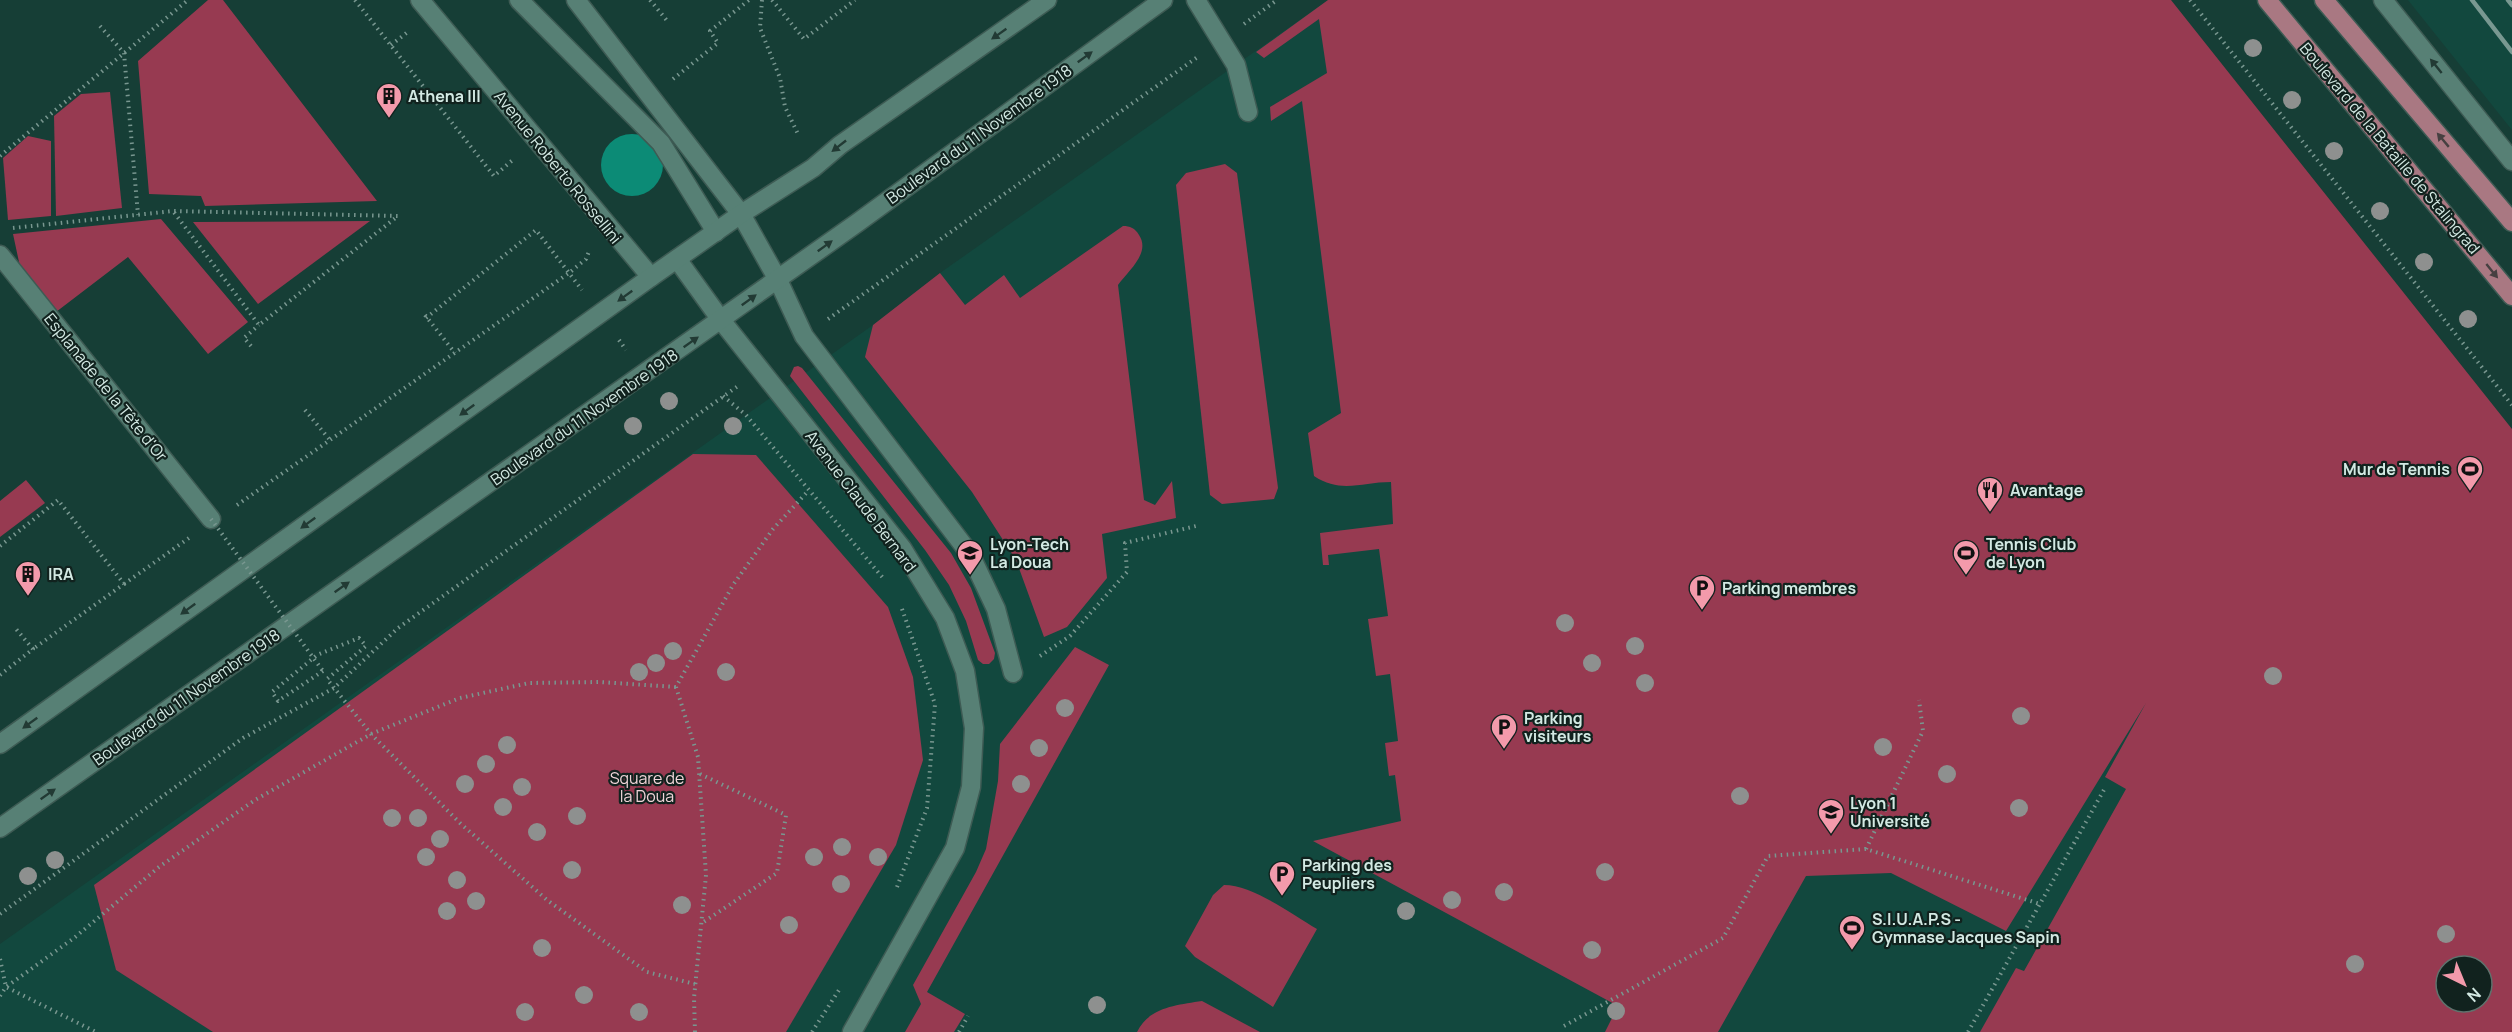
<svg xmlns="http://www.w3.org/2000/svg" width="2512" height="1032" font-family="Manrope,sans-serif">
	<rect width="100%" height="100%" fill="#163e36"/>
	<g fill="#12483e">
		<path d="M1328,0H1352L2267,651L2461,1032H0V944L873,325L940,273Z"/>
		<path d="M2408,0H2512V130Z"/>
	</g>
	<g fill="#973a51" fill-rule="evenodd">
		<path d="M208,0H223L377,201L205,206L201,196L149,194L138,61Z"/>
		<path d="M1328,0H2171L2512,429V1032H1980L2016,968L2024,971L2126,789L2105,777L2146,703L2006,931L1891,873L1806,876L1718,1032H1605L1618,1006L1313,841L1401,821L1395,775L1389,776L1385,743L1398,741L1390,674L1376,676L1368,619L1388,616L1379,549L1328,555L1329,565H1323L1320,533L1393,524L1391,482C1362,482 1341,494 1314,476L1308,433L1341,413L1302,101L1271,121L1270,107L1327,73L1319,19L1264,58L1256,52ZM2446,966H2482V1002H2446Z"/>
		<path d="M110,92L122,208L56,216L54,116L81,94Z"/>
		<path d="M28,136L51,141V216L8,220L3,158Z"/>
		<path d="M1225,164L1237,173L1278,488L1274,499L1222,504L1210,495L1176,185L1186,173Z"/>
		<path d="M161,219L248,322L208,354L128,257L56,312L22,276L13,234Z"/>
		<path d="M370,221L258,304L193,222Z"/>
		<path d="M1123,226C1130,226 1135,228 1139,235C1151,253 1128,271 1118,285L1144,500L1155,505L1172,481L1176,518L1102,534L1107,578L1067,627L1044,637L1016,560L972,492L865,357L873,325L940,273L965,305L1004,275L1020,298Z"/>
		<path d="M798,366L802,368L951,553L971,588L995,653L994,659L989,664H983L978,660L966,621L949,585L925,550L790,376L794,367Z"/>
		<path d="M693,454L756,455L888,607L913,677L923,760L896,845L786,1032H213L116,970L94,885Z"/>
		<path d="M26,480L45,503L0,537V501Z"/>
		<path d="M1075,647L1109,665L927,992L965,1014L954,1032H905L921,1004L913,985L976,872L986,849L998,781L1000,744Z"/>
		<path d="M1224,885C1253,885 1291,914 1317,929L1273,1007L1195,957L1185,946L1213,895Z"/>
		<path d="M1202,1001L1260,1032H1137C1149,1007 1177,1005 1202,1001Z"/>
	</g>
	<circle fill="#0c8b76" cx="632" cy="165" r="31"/>
	<g fill="none" stroke-linecap="round" stroke-linejoin="round">
		<g stroke="#3e5b54" stroke-width="21">
			<g id="lane">
				<path d="M420,0L651,277"/>
				<path d="M576,0L741,214"/>
				<path d="M1196,0L1236,65L1248,112"/>
				<path d="M2383,0L2512,161"/>
				<path d="M778,280L804,336L970,554L996,609L1013,673"/>
			</g>
		</g>
		<g stroke="#3e5b54" stroke-width="21">
			<g id="street">
				<path d="M519,0L661,143L716,232"/>
				<path d="M741,214L778,280"/>
				<path d="M0,255L211,519"/>
				<path d="M721,320L902,548L945,618L965,671L974,728L971,787L955,848L852,1032"/>
			</g>
		</g>
		<g stroke="#3e5b54" stroke-width="21">
			<g id="secondary">
				<path d="M677,259L721,320"/>
				<path d="M0,744L651,277L741,214L813,168L840,145L1047,0"/>
				<path d="M0,828L857,223L1163,0"/>
			</g>
		</g>
		<g stroke="#3e5b54" stroke-width="21">
			<g id="primary">
				<path d="M2267,0L2512,296"/>
				<path d="M2324,0L2512,222"/>
			</g>
		</g>
		<g stroke="#799790" stroke-width="4" stroke-dasharray="1.5 4.5" stroke-linecap="butt">
			<path d="M355,0L494,176L515,158"/>
			<path d="M650,0L669,23"/>
			<path d="M762,0L760,28L780,78L785,107L798,134"/>
			<path d="M772,0L804,39L855,0"/>
			<path d="M2190,0L2512,405"/>
			<path d="M1244,24L1277,0"/>
			<path d="M100,26L124,53L138,215"/>
			<path d="M391,45L409,31"/>
			<path d="M673,79L718,43L710,31L749,0"/>
			<path d="M0,156L188,0"/>
			<path d="M13,228L173,211L398,216L259,325L173,211"/>
			<path d="M425,315L455,353"/>
			<path d="M426,318L536,230L569,273L586,259L590,249"/>
			<path d="M828,319L1199,56"/>
			<path d="M619,340L626,350"/>
			<path d="M251,346L244,338L259,325"/>
			<path d="M723,396L746,415L883,578"/>
			<path d="M305,410L330,440"/>
			<path d="M237,505L569,273L582,290"/>
			<path d="M0,546L58,500L124,584L33,649"/>
			<path d="M124,584L189,538"/>
			<path d="M1040,656L1070,636L1127,572L1125,543L1196,526"/>
			<path d="M323,671L278,701L272,692L317,655L359,638L366,646L327,679L371,734L460,823L547,900L647,972L695,984"/>
			<path d="M0,675L33,649L16,629"/>
			<path d="M700,774L786,815L777,873L702,923"/>
			<path d="M1866,849L1923,731L1919,700"/>
			<path d="M897,887L927,808L935,704L901,606"/>
			<path d="M0,914L243,738L334,688L398,628L738,386"/>
			<path d="M0,959L6,987L96,1032"/>
			<path d="M0,996L6,987L74,938L159,867L255,800L371,734L460,698L529,683L600,682L676,687"/>
			<path d="M1564,1026L1723,938L1768,856L1866,849L2040,904"/>
			<path d="M695,1032L694,998L706,875L698,757L676,687L733,585L773,529L809,490"/>
			<path d="M812,1032L839,990"/>
			<path d="M959,1032L968,1016"/>
			<path d="M1968,1032L2105,788"/>
		</g>
		<use href="#lane" stroke="#578075" stroke-width="18"/>
		<use href="#street" stroke="#578075" stroke-width="18"/>
		<use href="#secondary" stroke="#578075" stroke-width="18"/>
		<use href="#primary" stroke="#a97882" stroke-width="18"/>
		<g stroke="#799891" stroke-width="4.5">
			<path d="M2472,0L2512,52"/>
			<path d="M2508,0L2512,5"/>
		</g>
		<path stroke="#799790" stroke-width="4" stroke-dasharray="1.5 4.5" stroke-linecap="butt" d="M211,519L323,671"/>
	</g>
	<g fill="#8e908f">
		<circle cx="2253" cy="48" r="9"/>
		<circle cx="2292" cy="100" r="9"/>
		<circle cx="2334" cy="151" r="9"/>
		<circle cx="2380" cy="211" r="9"/>
		<circle cx="2424" cy="262" r="9"/>
		<circle cx="2468" cy="319" r="9"/>
		<circle cx="669" cy="401" r="9"/>
		<circle cx="633" cy="426" r="9"/>
		<circle cx="733" cy="426" r="9"/>
		<circle cx="1565" cy="623" r="9"/>
		<circle cx="1635" cy="646" r="9"/>
		<circle cx="673" cy="651" r="9"/>
		<circle cx="656" cy="663" r="9"/>
		<circle cx="1592" cy="663" r="9"/>
		<circle cx="639" cy="672" r="9"/>
		<circle cx="726" cy="672" r="9"/>
		<circle cx="2273" cy="676" r="9"/>
		<circle cx="1645" cy="683" r="9"/>
		<circle cx="1065" cy="708" r="9"/>
		<circle cx="2021" cy="716" r="9"/>
		<circle cx="507" cy="745" r="9"/>
		<circle cx="1883" cy="747" r="9"/>
		<circle cx="1039" cy="748" r="9"/>
		<circle cx="486" cy="764" r="9"/>
		<circle cx="1947" cy="774" r="9"/>
		<circle cx="465" cy="784" r="9"/>
		<circle cx="1021" cy="784" r="9"/>
		<circle cx="522" cy="787" r="9"/>
		<circle cx="1740" cy="796" r="9"/>
		<circle cx="503" cy="807" r="9"/>
		<circle cx="2019" cy="808" r="9"/>
		<circle cx="577" cy="816" r="9"/>
		<circle cx="392" cy="818" r="9"/>
		<circle cx="418" cy="818" r="9"/>
		<circle cx="537" cy="832" r="9"/>
		<circle cx="440" cy="839" r="9"/>
		<circle cx="842" cy="847" r="9"/>
		<circle cx="426" cy="857" r="9"/>
		<circle cx="814" cy="857" r="9"/>
		<circle cx="878" cy="857" r="9"/>
		<circle cx="55" cy="860" r="9"/>
		<circle cx="572" cy="870" r="9"/>
		<circle cx="1605" cy="872" r="9"/>
		<circle cx="28" cy="876" r="9"/>
		<circle cx="457" cy="880" r="9"/>
		<circle cx="841" cy="884" r="9"/>
		<circle cx="1504" cy="892" r="9"/>
		<circle cx="1452" cy="900" r="9"/>
		<circle cx="476" cy="901" r="9"/>
		<circle cx="682" cy="905" r="9"/>
		<circle cx="447" cy="911" r="9"/>
		<circle cx="1406" cy="911" r="9"/>
		<circle cx="789" cy="925" r="9"/>
		<circle cx="2446" cy="934" r="9"/>
		<circle cx="542" cy="948" r="9"/>
		<circle cx="1592" cy="950" r="9"/>
		<circle cx="2355" cy="964" r="9"/>
		<circle cx="584" cy="995" r="9"/>
		<circle cx="1097" cy="1005" r="9"/>
		<circle cx="1616" cy="1011" r="9"/>
		<circle cx="525" cy="1012" r="9"/>
		<circle cx="639" cy="1012" r="9"/>
	</g>
	<defs><path id="oneway-solid" d="M-6-.8H1V-3.2L6.5 0L1 3.2V.8H-6Z" transform="scale(1.5)"/></defs>
	<g fill="#223a34">
		<use href="#oneway-solid" transform="translate(999 34) rotate(145)"/>
		<use href="#oneway-solid" transform="translate(1085 57) rotate(-36)"/>
		<use href="#oneway-solid" transform="translate(2436 66) rotate(-129)"/>
		<use href="#oneway-solid" transform="translate(839 146) rotate(142)"/>
		<use href="#oneway-solid" transform="translate(825 246) rotate(-36)"/>
		<use href="#oneway-solid" transform="translate(625 296) rotate(144)"/>
		<use href="#oneway-solid" transform="translate(749 300) rotate(-36)"/>
		<use href="#oneway-solid" transform="translate(691 342) rotate(-35)"/>
		<use href="#oneway-solid" transform="translate(467 410) rotate(144)"/>
		<use href="#oneway-solid" transform="translate(308 523) rotate(144)"/>
		<use href="#oneway-solid" transform="translate(342 587) rotate(-35)"/>
		<use href="#oneway-solid" transform="translate(188 609) rotate(144)"/>
		<use href="#oneway-solid" transform="translate(30 723) rotate(144)"/>
		<use href="#oneway-solid" transform="translate(48 794) rotate(-35)"/>
	</g>
	<g fill="#464041">
		<use href="#oneway-solid" transform="translate(2443 140) rotate(-130)"/>
		<use href="#oneway-solid" transform="translate(2492 271) rotate(51)"/>
	</g>
	<defs>
		<g id="building-pin" transform="scale(1.35)"><path d="M0 17L-7.5 6A9.5 9.5 0 1 1 7.5 6Z" fill="#f39aab" stroke="#11221e"/><path d="M-4-6H4V6H1V3H-1V6H-4ZM-2.5-4.3h1.7v1.8h-1.7ZM.8-4.3h1.7v1.8H.8ZM-2.5-1h1.7V.8h-1.7ZM.8-1h1.7V.8H.8Z" fill="#111"/></g>
		<g id="stadium-pin" transform="scale(1.35)"><path d="M0 17L-7.5 6A9.5 9.5 0 1 1 7.5 6Z" fill="#f39aab" stroke="#11221e"/><path d="M0-5a6.5 5 0 1 0 0 10a6.5 5 0 1 0 0-10ZM-3.5-1.8h7v3.6h-7Z" fill="#111"/></g>
		<g id="restaurant-pin" transform="scale(1.35)"><path d="M0 17L-7.5 6A9.5 9.5 0 1 1 7.5 6Z" fill="#f39aab" stroke="#11221e"/><path d="M-5-6h1v4h1v-4h1v4h1v-4h1v5L-1.5 .5V6h-2V.5L-5-1ZM5-6V6H3V1.5H1.5Q1.5-4 5-6Z" fill="#111"/></g>
		<g id="university-pin" transform="scale(1.35)"><path d="M0 17L-7.5 6A9.5 9.5 0 1 1 7.5 6Z" fill="#f39aab" stroke="#11221e"/><path d="M0-5L7-2L0 1L-7-2ZM-4 1L0 2.5L4 1V4Q0 6-4 4Z" fill="#111"/></g>
		<g id="parking-pin" transform="scale(1.35)"><path d="M0 17L-7.5 6A9.5 9.5 0 1 1 7.5 6Z" fill="#f39aab" stroke="#11221e"/><path d="M-3.5-5.5H1a3.5 3.5 0 0 1 0 7H-1V5.5H-3.5ZM-1-3.4V-.6H.8a1.4 1.4 0 0 0 0-2.8Z" fill="#111"/></g>
	</defs>
	<g fill-rule="evenodd">
		<use href="#building-pin" x="389" y="96"/>
		<use href="#stadium-pin" x="2470" y="469"/>
		<use href="#restaurant-pin" x="1990" y="490"/>
		<use href="#university-pin" x="970" y="553"/>
		<use href="#stadium-pin" x="1966" y="553"/>
		<use href="#building-pin" x="28" y="574"/>
		<use href="#parking-pin" x="1702" y="588"/>
		<use href="#parking-pin" x="1504" y="727"/>
		<use href="#university-pin" x="1831" y="812"/>
		<use href="#parking-pin" x="1282" y="874"/>
		<use href="#stadium-pin" x="1852" y="928"/>
	</g>
	<g text-anchor="middle" stroke-width="4.5" stroke-linejoin="round" paint-order="stroke">
		<g font-size="16" font-weight="bold" fill="#d3e9e3" stroke="#11221e" text-anchor="start">
			<text x="408" y="102">Athena III</text>
			<text x="2450" y="475" text-anchor="end">Mur de Tennis</text>
			<text x="2010" y="496">Avantage</text>
			<text x="990" y="550">Lyon-Tech<tspan x="990" dy="18">La Doua</tspan></text>
			<text x="1986" y="550">Tennis Club<tspan x="1986" dy="18">de Lyon</tspan></text>
			<text x="48" y="580">IRA</text>
			<text x="1722" y="594">Parking membres</text>
			<text x="1524" y="724">Parking<tspan x="1524" dy="18">visiteurs</tspan></text>
			<text x="1850" y="809">Lyon 1<tspan x="1850" dy="18">Université</tspan></text>
			<text x="1302" y="871">Parking des<tspan x="1302" dy="18">Peupliers</tspan></text>
			<text x="1872" y="925">S.I.U.A.P.S -<tspan x="1872" dy="18">Gymnase Jacques Sapin</tspan></text>
		</g>
		<g font-size="16" fill="#d3e9e3" stroke="#11221e">
			<text transform="translate(979 134) rotate(-36)" y="6">Boulevard du 11 Novembre 1918</text>
			<text transform="translate(2390 148) rotate(50)" y="6">Boulevard de la Bataille de Stalingrad</text>
			<text transform="translate(558 167) rotate(51)" y="6">Avenue Roberto Rossellini</text>
			<text transform="translate(106 387) rotate(51)" y="6">Esplanade de la Tête d'Or</text>
			<text transform="translate(584 417) rotate(-35)" y="6">Boulevard du 11 Novembre 1918</text>
			<text transform="translate(861 501) rotate(53)" y="6">Avenue Claude Bernard</text>
			<text transform="translate(186 697) rotate(-35)" y="6">Boulevard du 11 Novembre 1918</text>
		</g>
		<g font-size="16" fill="#f0d4d8" stroke="#11221e">
			<text x="647" y="784">Square de<tspan x="647" dy="18">la Doua</tspan></text>
		</g>
	</g>
	<g transform="translate(2464 984) rotate(137)"><circle r="28" fill="#11221e" stroke="#5f726d" stroke-width="1.5"/>
	<path d="M0-4.5L10 22L0 15L-10 22Z" fill="#f39aab"/>
	<text y="-9" font-size="16" font-weight="bold" text-anchor="middle" fill="#d3e9e3">N</text>
	</g>
</svg>
